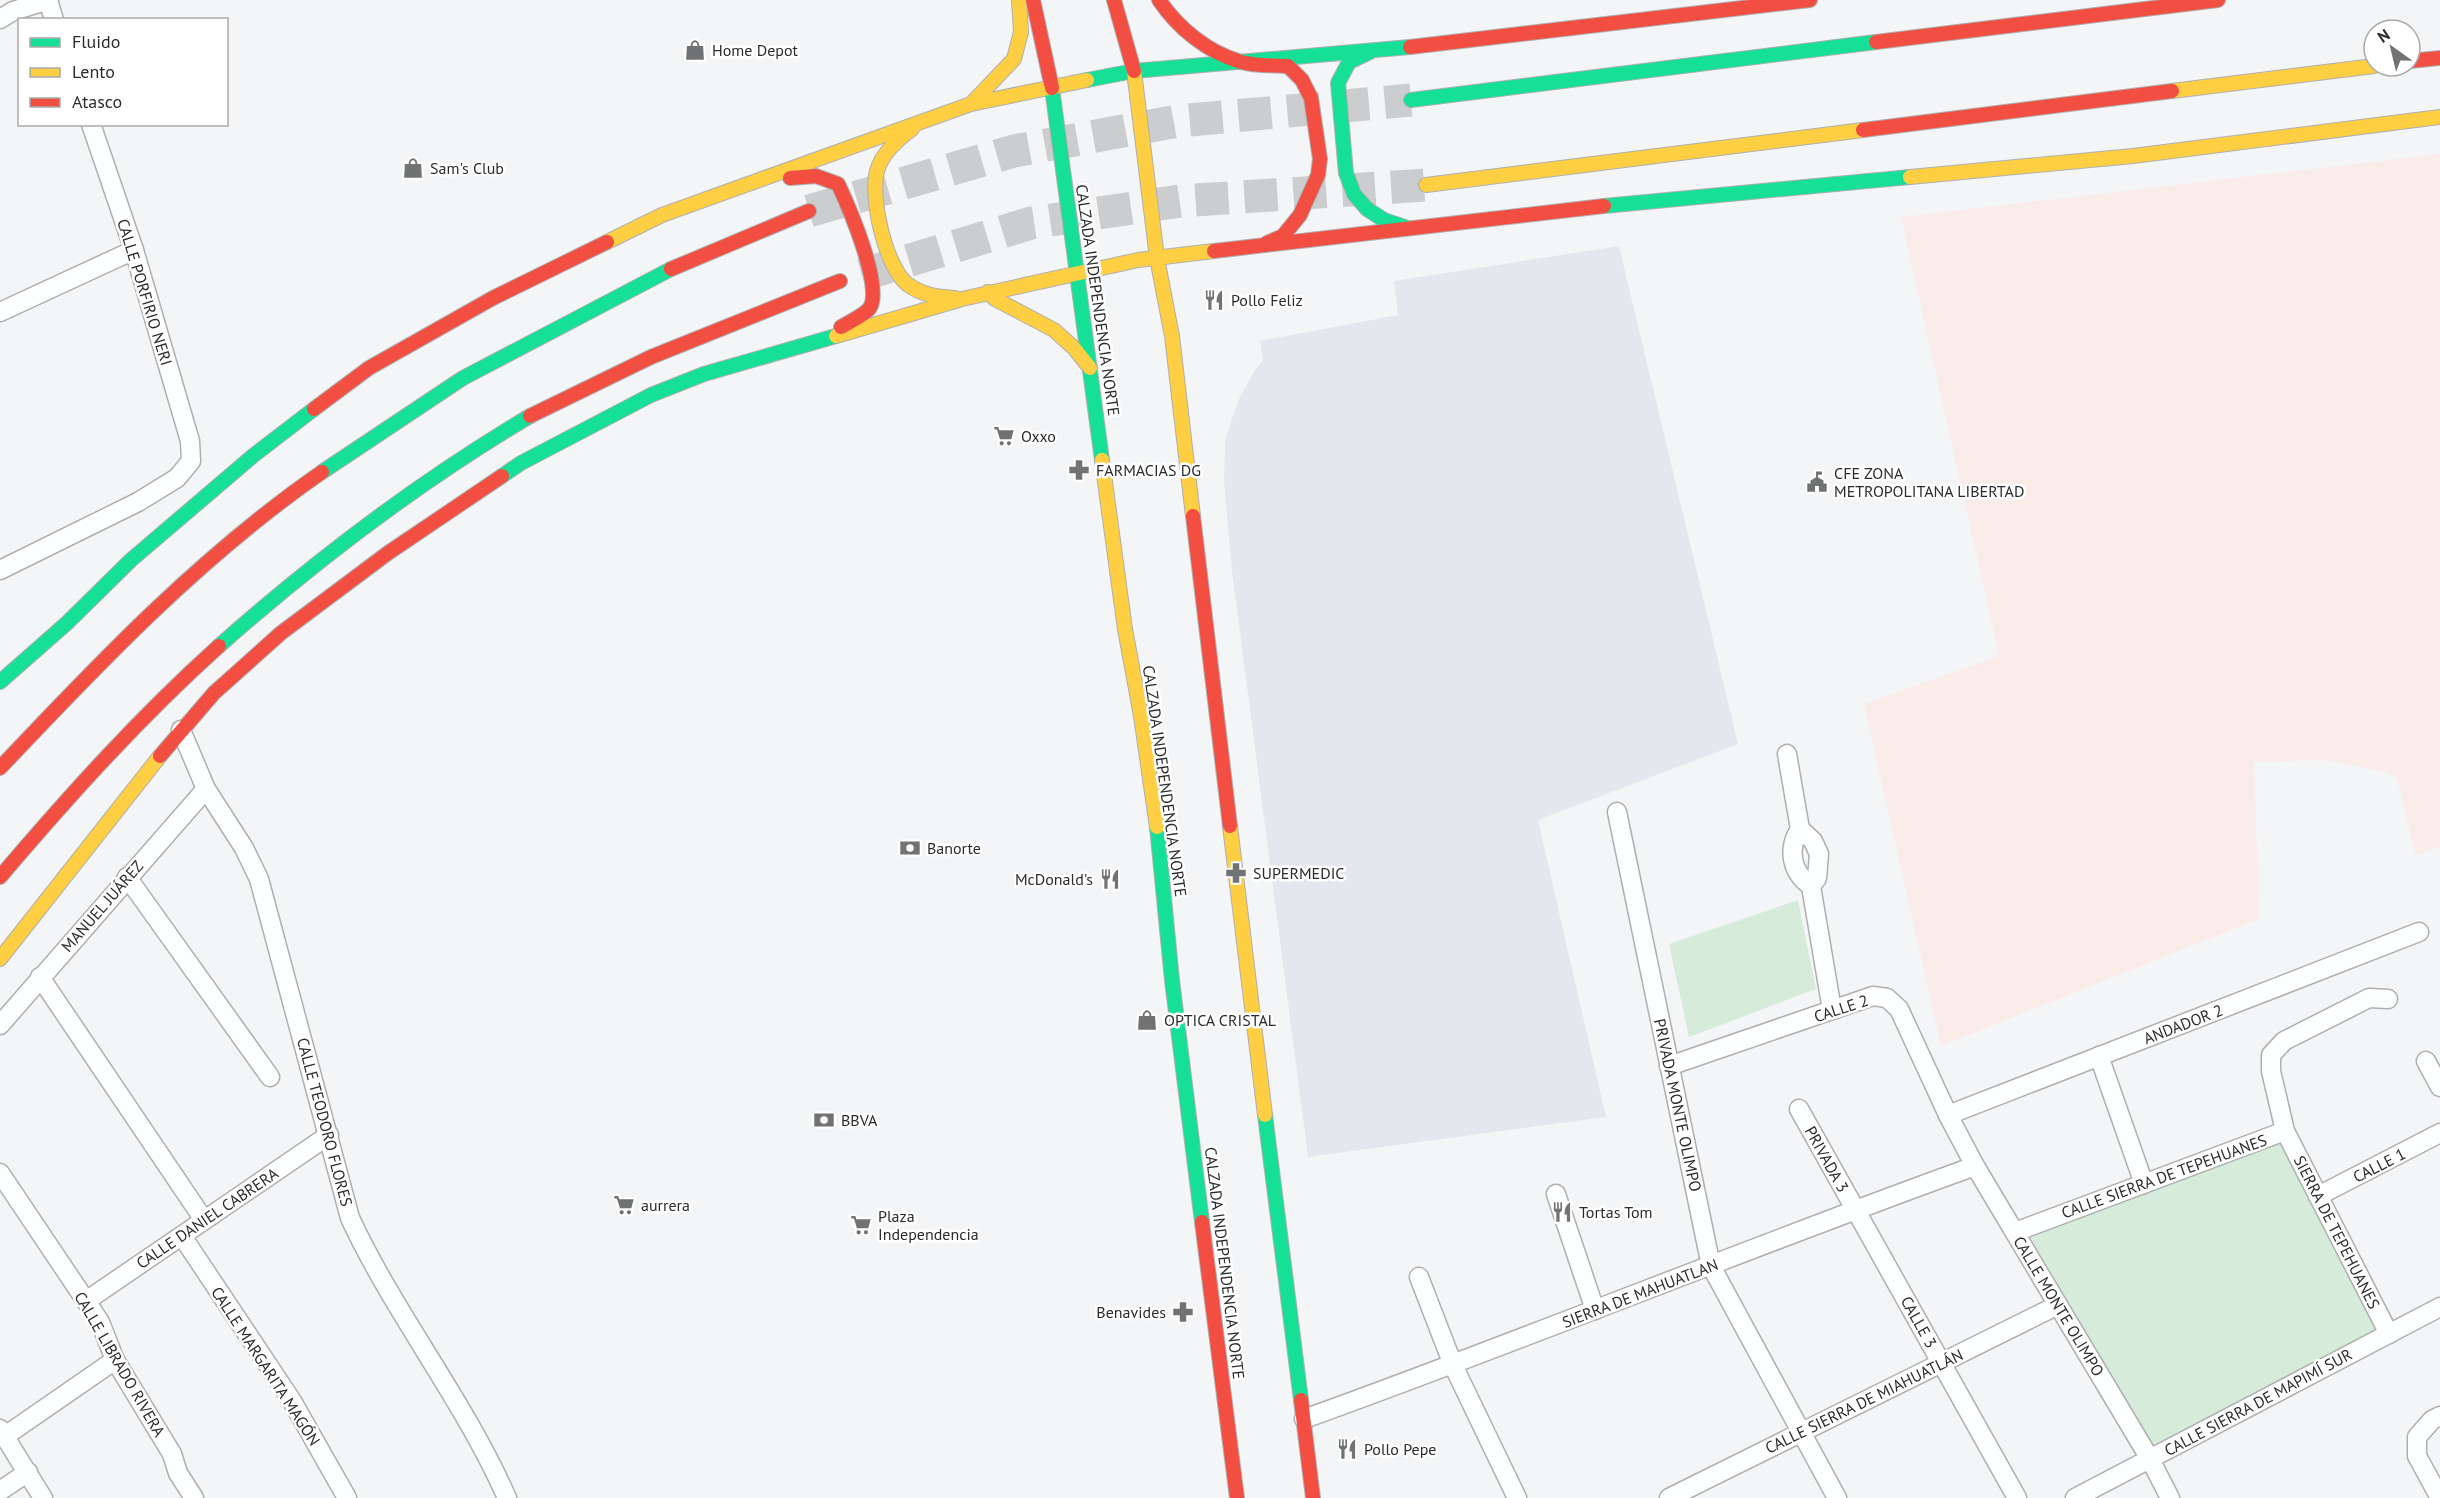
<svg xmlns="http://www.w3.org/2000/svg" width="2440" height="1498" font-family="'PT Sans',sans-serif">
	<rect width="100%" height="100%" fill="#f4f5f7"/>
	<path fill="#faece9" d="M2440,154V847L2416,855L2397,778L2381,771L2325,760L2254,762L2259,919L1941,1046L1864,704L1999,656L1901,217Z"/>
	<path fill="#e4e8ee" d="M1619,246L1738,744L1538,820L1606,1117L1308,1157L1232,571L1224,482L1225,440L1238,401L1256,368L1263,361L1260,341L1398,315L1394,281Z"/>
	<g fill="#d6ebda">
		<path d="M1798,900L1816,989L1689,1037L1669,944Z"/>
		<path d="M2285,1131L2389,1334L2150,1459L2015,1232Z"/>
	</g>
	<g fill="none" stroke-linecap="round" stroke-linejoin="round">
		<g stroke="#cccdce" stroke-width="33" stroke-dasharray="33 16" stroke-linecap="butt">
			<path d="M809,211L1014,151L1178,121L1411,100"/>
			<path d="M862,275L1031,223L1180,201L1426,185"/>
		</g>
		<g stroke="#afafb1" stroke-width="21">
			<g id="street">
				<path d="M48,0L54,20"/>
				<path d="M0,19L13,11L49,0"/>
				<path d="M0,312L134,250"/>
				<path d="M0,570L138,502L177,478L191,461L190,441L134,250L91,124"/>
				<path d="M181,730L206,789L244,848L259,879L350,1218C395,1315 464,1400 507,1498"/>
				<path d="M1787,754L1800,829L1813,841L1819,854L1817,878L1811,886L1832,1010"/>
				<path d="M1617,812L1711,1266L1837,1498"/>
				<path d="M1800,829C1787,849 1791,872 1811,886"/>
				<path d="M127,877L270,1077"/>
				<path d="M40,977L204,1220"/>
				<path d="M2388,999L2369,998L2284,1041L2271,1055V1071L2285,1131L2389,1334"/>
				<path d="M0,1025L206,789"/>
				<path d="M2099,1056L2144,1184"/>
				<path d="M2426,1061L2440,1087"/>
				<path d="M1669,1066L1873,996L1887,998L1899,1009L1948,1115L1975,1166L2150,1459L2170,1498"/>
				<path d="M1799,1109L2017,1498"/>
				<path d="M1948,1115L2419,932"/>
				<path d="M0,1173L100,1322L115,1360L172,1454L178,1473L194,1498"/>
				<path d="M1556,1194L1595,1310"/>
				<path d="M2318,1196L2440,1133"/>
				<path d="M2015,1232L2285,1131"/>
				<path d="M182,1236L292,1401L347,1498"/>
				<path d="M1419,1277L1453,1365L1517,1498"/>
				<path d="M86,1301L329,1135"/>
				<path d="M1304,1419C1529,1338 1750,1247 1975,1166"/>
				<path d="M0,1429L43,1498"/>
				<path d="M5,1436L115,1360"/>
				<path d="M0,1491L28,1472"/>
				<path d="M1669,1498L2058,1305"/>
				<path d="M2075,1498L2440,1307"/>
				<path d="M2440,1498L2417,1456V1437L2432,1420L2440,1416"/>
			</g>
		</g>
		<g stroke="#afafb1" stroke-width="16">
			<g id="fast">
				<path d="M1370,52L1349,62L1338,83L1346,173L1354,194L1367,209L1384,220L1405,227"/>
				<path d="M1087,80L1134,71L1410,47"/>
				<path d="M1052,88L1102,460"/>
				<path d="M1411,100L1876,42"/>
				<path d="M1604,206L1910,177"/>
				<path d="M322,472L463,378L671,269"/>
				<path d="M502,476L521,463L651,395L704,374L836,336"/>
				<path d="M219,646C316,560 419,482 530,416"/>
				<path d="M0,682L67,623L131,560L254,455L314,409"/>
				<path d="M1157,827L1172,980L1202,1222"/>
				<path d="M1265,1115L1301,1400"/>
			</g>
		</g>
		<g stroke="#afafb1" stroke-width="16">
			<g id="slow">
				<path d="M1134,71L1157,258L1172,336L1193,516"/>
				<path d="M2172,91L2374,66"/>
				<path d="M971,104L1014,59L1021,32L1019,0"/>
				<path d="M912,129C898,139 882,153 877,171C870,198 885,265 907,284C922,295 937,297 955,298"/>
				<path d="M1910,177L2133,156L2440,117"/>
				<path d="M1426,185L1863,130"/>
				<path d="M607,242L662,215L971,104L1087,80"/>
				<path d="M988,292L995,299L1054,330L1074,348L1090,368"/>
				<path d="M836,336L962,299L1138,260L1214,251"/>
				<path d="M1102,460L1125,629L1141,716L1157,827"/>
				<path d="M1230,826L1265,1115"/>
				<path d="M0,959L160,756"/>
			</g>
		</g>
		<g stroke="#afafb1" stroke-width="16">
			<g id="jam">
				<path d="M1033,0L1052,88"/>
				<path d="M1114,0L1134,71"/>
				<path d="M1159,0C1178,28 1207,52 1241,62C1255,66 1273,65 1288,66L1302,80L1311,98L1320,159L1318,175L1300,215L1283,236L1267,243"/>
				<path d="M1876,42L2218,0"/>
				<path d="M1410,47L1810,0"/>
				<path d="M2410,61L2440,58"/>
				<path d="M1863,130L2172,91"/>
				<path d="M790,178L816,176L838,184C848,205 885,290 869,309C863,316 849,322 841,327"/>
				<path d="M1214,251L1604,206"/>
				<path d="M671,269L809,211"/>
				<path d="M314,409L369,368L493,298L607,242"/>
				<path d="M530,416L651,357L840,281"/>
				<path d="M1193,516L1230,826"/>
				<path d="M160,756L214,693L281,633L388,553L502,476"/>
				<path d="M0,768C100,662 202,555 322,472"/>
				<path d="M0,877C69,796 140,717 219,646"/>
				<path d="M1202,1222L1237,1498"/>
				<path d="M1301,1400L1313,1498"/>
			</g>
		</g>
		<use href="#street" stroke="#fdfefe" stroke-width="18"/>
		<use href="#fast" stroke="#16e098" stroke-width="14"/>
		<use href="#slow" stroke="#ffcf43" stroke-width="14"/>
		<use href="#jam" stroke="#f24e42" stroke-width="14"/>
	</g>
	<defs>
		<g id="shop-bare" transform="scale(1.62)"><path d="M-5-2.5h2.3a2.7 3.5 0 0 1 5.4 0H5L5.5 6h-11ZM-1.5-2.5h3a1.5 2.3 0 0 0-3 0Z" fill="#717273" stroke="#fff" stroke-width="2.5" paint-order="stroke"/></g>
		<g id="restaurant-bare" transform="scale(1.62)"><path d="M-5-6h1v4h1v-4h1v4h1v-4h1v5L-1.5 .5V6h-2V.5L-5-1ZM5-6V6H3V1.5H1.5Q1.5-4 5-6Z" fill="#717273" stroke="#fff" stroke-width="2.5" paint-order="stroke"/></g>
		<g id="supermarket-bare" transform="scale(1.62)"><path d="M-6-5.5h2.5l.6 2H6L4.5 2H-2.5L-4.4-4H-6ZM-1.5 3.2a1.3 1.3 0 1 0 .1 0ZM3 3.2a1.3 1.3 0 1 0 .1 0Z" fill="#717273" stroke="#fff" stroke-width="2.5" paint-order="stroke"/></g>
		<g id="pharmacy-bare" transform="scale(1.62)"><path d="M-2-6h4v4h4v4h-4v4h-4v-4h-4v-4h4Z" fill="#717273" stroke="#fff" stroke-width="2.5" paint-order="stroke"/></g>
		<g id="civic-bare" transform="scale(1.62)"><path d="M-.6-6.5H3V-4.5H.6V-3L4-1V1h2V6H-6V1h2V-1L-.6-3ZM-1.2 2.5V6h2.4V2.5Z" fill="#717273" stroke="#fff" stroke-width="2.5" paint-order="stroke"/></g>
		<g id="bank-bare" transform="scale(1.62)"><path d="M-6-4H6V4H-6ZM0-2.3a2.3 2.3 0 1 0 0 4.6a2.3 2.3 0 1 0 0-4.6Z" fill="#717273" stroke="#fff" stroke-width="2.5" paint-order="stroke"/></g>
	</defs>
	<g fill-rule="evenodd">
		<use href="#shop-bare" x="695" y="50"/>
		<use href="#shop-bare" x="413" y="168"/>
		<use href="#restaurant-bare" x="1214" y="300"/>
		<use href="#supermarket-bare" x="1004" y="436"/>
		<use href="#pharmacy-bare" x="1079" y="470"/>
		<use href="#civic-bare" x="1817" y="482"/>
		<use href="#bank-bare" x="910" y="848"/>
		<use href="#pharmacy-bare" x="1236" y="873"/>
		<use href="#restaurant-bare" x="1110" y="879"/>
		<use href="#shop-bare" x="1147" y="1020"/>
		<use href="#bank-bare" x="824" y="1120"/>
		<use href="#supermarket-bare" x="624" y="1205"/>
		<use href="#restaurant-bare" x="1562" y="1212"/>
		<use href="#supermarket-bare" x="861" y="1225"/>
		<use href="#pharmacy-bare" x="1183" y="1312"/>
		<use href="#restaurant-bare" x="1347" y="1449"/>
	</g>
	<g text-anchor="middle" stroke-width="5" stroke-linejoin="round" paint-order="stroke">
		<g font-size="16" fill="#2a2b2c" stroke="#fff" text-anchor="start">
			<text x="712" y="56">Home Depot</text>
			<text x="430" y="174">Sam's Club</text>
			<text x="1231" y="306">Pollo Feliz</text>
			<text x="1021" y="442">Oxxo</text>
			<text x="1096" y="476">FARMACIAS DG</text>
			<text x="1834" y="479">CFE ZONA<tspan x="1834" dy="18">METROPOLITANA LIBERTAD</tspan></text>
			<text x="927" y="854">Banorte</text>
			<text x="1253" y="879">SUPERMEDIC</text>
			<text x="1093" y="885" text-anchor="end">McDonald's</text>
			<text x="1164" y="1026">OPTICA CRISTAL</text>
			<text x="841" y="1126">BBVA</text>
			<text x="641" y="1211">aurrera</text>
			<text x="1579" y="1218">Tortas Tom</text>
			<text x="878" y="1222">Plaza<tspan x="878" dy="18">Independencia</tspan></text>
			<text x="1166" y="1318" text-anchor="end">Benavides</text>
			<text x="1364" y="1455">Pollo Pepe</text>
		</g>
		<g font-size="16" fill="#2a2b2c" stroke="#fff">
			<text transform="translate(145 292) rotate(73)" y="6">CALLE PORFIRIO NERI</text>
			<text transform="translate(1098 300) rotate(82)" y="6">CALZADA INDEPENDENCIA NORTE</text>
			<text transform="translate(1165 781) rotate(82)" y="6">CALZADA INDEPENDENCIA NORTE</text>
			<text transform="translate(102 906) rotate(-49)" y="6">MANUEL JUÁREZ</text>
			<text transform="translate(1841 1008) rotate(-18)" y="6">CALLE 2</text>
			<text transform="translate(2183 1024) rotate(-21)" y="6">ANDADOR 2</text>
			<text transform="translate(1678 1105) rotate(78)" y="6">PRIVADA MONTE OLIMPO</text>
			<text transform="translate(325 1122) rotate(75)" y="6">CALLE TEODORO FLORES</text>
			<text transform="translate(1827 1159) rotate(61)" y="6">PRIVADA 3</text>
			<text transform="translate(2379 1165) rotate(-27)" y="6">CALLE 1</text>
			<text transform="translate(2164 1176) rotate(-20)" y="6">CALLE SIERRA DE TEPEHUANES</text>
			<text transform="translate(207 1218) rotate(-34)" y="6">CALLE DANIEL CABRERA</text>
			<text transform="translate(2337 1232) rotate(63)" y="6">SIERRA DE TEPEHUANES</text>
			<text transform="translate(1225 1263) rotate(83)" y="6">CALZADA INDEPENDENCIA NORTE</text>
			<text transform="translate(1640 1293) rotate(-21)" y="6">SIERRA DE MAHUATLAN</text>
			<text transform="translate(2059 1306) rotate(59)" y="6">CALLE MONTE OLIMPO</text>
			<text transform="translate(1919 1322) rotate(61)" y="6">CALLE 3</text>
			<text transform="translate(120 1364) rotate(60)" y="6">CALLE LIBRADO RIVERA</text>
			<text transform="translate(266 1366) rotate(57)" y="6">CALLE MARGARITA MAGÓN</text>
			<text transform="translate(1864 1401) rotate(-26)" y="6">CALLE SIERRA DE MIAHUATLÁN</text>
			<text transform="translate(2258 1402) rotate(-28)" y="6">CALLE SIERRA DE MAPIMÍ SUR</text>
		</g>
	</g>
	<rect x="18" y="18" width="210" height="108" fill="#ffffff" stroke="#aaaaab" stroke-width="1.5"/>
	<rect x="30" y="38" width="30" height="9" fill="#16e098" stroke="#aaaaab" stroke-width="1.5"/>
	<text x="72" y="48" font-size="18" fill="#2a2b2c">Fluido</text>
	<rect x="30" y="68" width="30" height="9" fill="#ffcf43" stroke="#aaaaab" stroke-width="1.5"/>
	<text x="72" y="78" font-size="18" fill="#2a2b2c">Lento</text>
	<rect x="30" y="98" width="30" height="9" fill="#f24e42" stroke="#aaaaab" stroke-width="1.5"/>
	<text x="72" y="108" font-size="18" fill="#2a2b2c">Atasco</text>
	<g transform="translate(2392 48) rotate(326)"><circle r="28" fill="#ffffff" stroke="#aaaaab" stroke-width="1.5"/>
	<path d="M0-4.5L10 22L0 15L-10 22Z" fill="#717273"/>
	<text y="-9" font-size="16" font-weight="bold" text-anchor="middle" fill="#2a2b2c">N</text>
	</g>
</svg>
